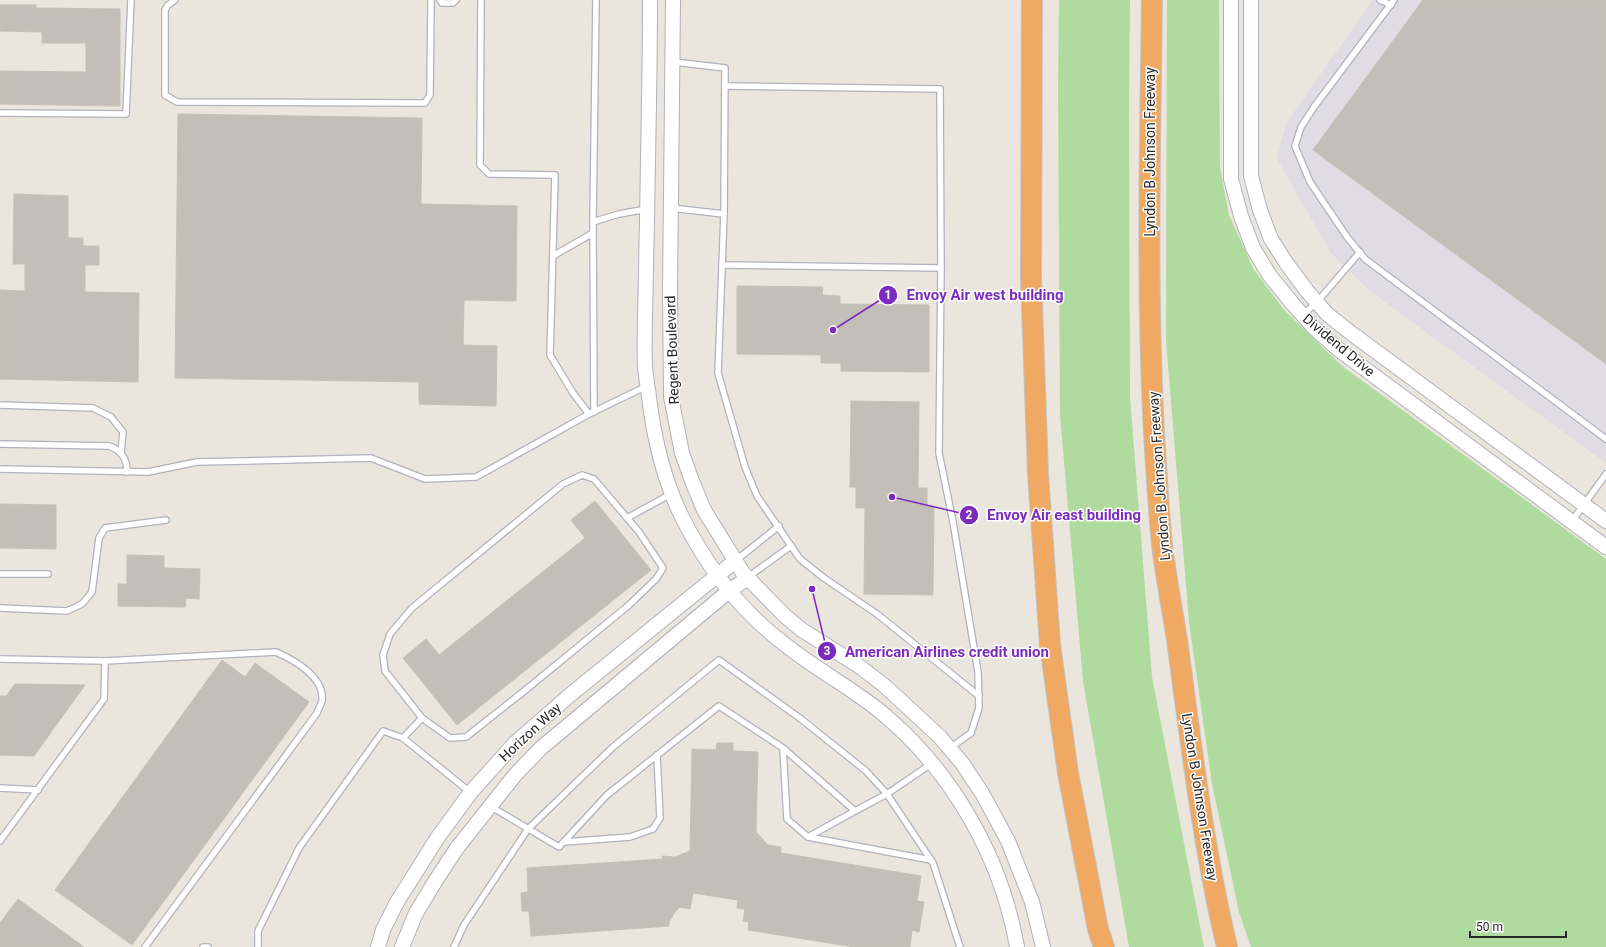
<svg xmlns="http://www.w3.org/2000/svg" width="1606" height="947" font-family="Roboto,sans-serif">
	<rect width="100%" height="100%" fill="#eae5dd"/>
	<path fill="#dfdde3" d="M1373,0H1606V463L1371,292L1331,253L1277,159L1286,123Z"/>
	<g fill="#afdc9e">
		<path d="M1059,0H1130L1129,112L1130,397L1152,677L1204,947H1129L1083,681L1060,415L1058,87Z"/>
		<path d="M1167,0H1219L1220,168L1229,215L1254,270L1285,311L1342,366L1606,559V947H1251L1239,912L1212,784L1189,622L1166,340Z"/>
	</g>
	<g fill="#c3bfb8" stroke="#c5c1b7">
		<path d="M1423,0H1606V364L1313,150Z"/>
		<path d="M0,5H36V8L120,9V106L0,104V71L86,72V43H42V32L0,31Z"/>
		<path d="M178,114L422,118L421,204L517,206L516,301L464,300L463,345L497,346L496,406L419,404V382L175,378Z"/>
		<path d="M14,194L68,196V238H83V246H99V265H85V292L139,293L138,382L0,379V290L25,291V264H13Z"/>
		<path d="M737,286L823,287L822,295L840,296V304L929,305V372L841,371V363H821V355L737,354Z"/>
		<path d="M851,401L919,402L918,488H927V506H934L933,595L864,594L865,508H856V487H850Z"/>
		<path d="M595,501L651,570L457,725L403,658L426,639L439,655L585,538L571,520Z"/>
		<path d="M0,504L56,505V549L0,548Z"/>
		<path d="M127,555L164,556V568L200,569L199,599L186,598L185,607L118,606V584H127Z"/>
		<path d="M222,660L245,677L255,663L309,702L132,945L55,890Z"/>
		<path d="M15,684L85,685L34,756L0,755V696H6Z"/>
		<path d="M717,743H733V751L758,752L756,832L768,845L781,847V853L921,876L917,901L924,902L919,932L912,930L910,947H854L748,930L749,922L743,921L745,909L737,908L738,900L693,893L690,909L680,907L675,912L669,922V926L531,936L529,911H522L521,893L528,892L527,868L663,859L662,856L675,857L690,851L692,749L716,750Z"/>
		<path d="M18,899L84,947H0V923Z"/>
	</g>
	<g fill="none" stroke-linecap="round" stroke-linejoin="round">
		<g stroke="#b0b2bc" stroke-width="8">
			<g id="service">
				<path d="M175,0L168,5L165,10V95L177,102L425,103L430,95L431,0"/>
				<path d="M440,0L442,3H453L456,0"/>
				<path d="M481,0L480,165L489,174L555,175L550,355L573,393L589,414L647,386"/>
				<path d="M1380,0L1391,5"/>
				<path d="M1394,0L1314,107L1301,127L1295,146L1310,182L1347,237L1365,259L1606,439"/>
				<path d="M674,62L725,68L724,214"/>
				<path d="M0,113L126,114L131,0"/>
				<path d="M671,208L724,214L718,373L745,467L757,496L800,559L824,578L877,614L979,696"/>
				<path d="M593,222L596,0"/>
				<path d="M553,256L593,233"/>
				<path d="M722,265L941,268L940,89L725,86"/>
				<path d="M941,268L939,453L953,522L978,672L979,708L971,733L950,748"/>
				<path d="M1303,315L1317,302L1360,252"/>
				<path d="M0,405L93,408L111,417L123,432L121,453"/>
				<path d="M594,412L593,222L619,214L647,209"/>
				<path d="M0,444L109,446C122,450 127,459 127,472"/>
				<path d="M0,469L148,472L197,462L371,458L425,479L476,477L589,414"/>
				<path d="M627,518L671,494"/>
				<path d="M1572,521L1606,474"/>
				<path d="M735,561L779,526"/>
				<path d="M0,574H48"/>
				<path d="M748,577L791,546"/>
				<path d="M0,608L67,611L82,604L92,592L99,538L105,528L166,520"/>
				<path d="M0,659L105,661L104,699L0,841"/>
				<path d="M105,661L276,652C294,660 325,677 322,701C321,705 318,709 317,713L145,947"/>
				<path d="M403,738L422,718L450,738L466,737L523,692L629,605L656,579L663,568L639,532L594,479L582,475L563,484L412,608L390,634L383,655L385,671L422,718"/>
				<path d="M0,788L38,790"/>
				<path d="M490,806L559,847L607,795L719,706L783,748"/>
				<path d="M855,811L783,748L787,819L808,837L855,811L887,794L933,863L960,947"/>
				<path d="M808,837L931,860"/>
				<path d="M564,842L630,837L653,829L660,818L657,755"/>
				<path d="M203,947H208"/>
				<path d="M258,947V931L299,848L383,731L403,738L470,792"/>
				<path d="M454,947L464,925L528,829L613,747L719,660L801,719L866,771L887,794L931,764"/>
			</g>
		</g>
		<g stroke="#b0b2bc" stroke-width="16">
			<g id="tertiary">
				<path d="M650,0C650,74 648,149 647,223C646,254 646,285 645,315C645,332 644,348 645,364C645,375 648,386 649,397C654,438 663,479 682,517C706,565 740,610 783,643C814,668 850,687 881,712C952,771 1001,856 1017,947"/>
				<path d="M673,0L670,291L671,397L682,453L692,481L704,510L743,573L785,616L802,630L859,666L886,687L940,737L962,763L982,793L1008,841L1032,902L1043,947"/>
				<path d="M1231,0V179L1241,216L1253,248L1270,276L1292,303L1314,328L1338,349L1606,547"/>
				<path d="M1251,0V176L1260,210L1271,239L1287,264L1307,291L1327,314L1351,333L1606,521"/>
				<path d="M378,947L383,930L397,902L438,837L471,792L515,743L570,695L735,561"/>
				<path d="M402,947L416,913L436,880L457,848L515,775L541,748L729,591L748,578"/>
			</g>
		</g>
		<g stroke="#c3c3c3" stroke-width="22">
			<g id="motorway">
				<path d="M1032,0L1031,278L1038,474L1050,645L1068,773L1098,929L1104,947"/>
				<path d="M1152,0C1150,150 1146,300 1155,450C1157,482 1159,514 1162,545C1166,577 1172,608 1177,640C1191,743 1203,846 1227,947"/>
			</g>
		</g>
		<use href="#service" stroke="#fff" stroke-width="5.5"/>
		<use href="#tertiary" stroke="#fff" stroke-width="14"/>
		<use href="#motorway" stroke="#efa963" stroke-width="20"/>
	</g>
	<g text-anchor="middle" stroke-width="3" stroke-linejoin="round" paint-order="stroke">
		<g font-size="14" fill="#292929" stroke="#fff">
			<text transform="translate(1150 152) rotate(-90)" y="5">Lyndon B Johnson Freeway</text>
			<text transform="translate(1339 345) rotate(40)" y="5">Dividend Drive</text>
			<text transform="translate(672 350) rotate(-92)" y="5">Regent Boulevard</text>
			<text transform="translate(1159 476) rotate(-94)" y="5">Lyndon B Johnson Freeway</text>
			<text transform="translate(530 732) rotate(-43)" y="5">Horizon Way</text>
			<text transform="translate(1200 797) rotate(81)" y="5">Lyndon B Johnson Freeway</text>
		</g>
	</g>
	<path fill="none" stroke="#7b2cbf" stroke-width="1.5" d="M833 330L888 295M892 497L969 515M812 589L827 651"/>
	<g fill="#7b2cbf" stroke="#fff" stroke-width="1.5">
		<circle cx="833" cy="330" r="4"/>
		<circle cx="892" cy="497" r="4"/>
		<circle cx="812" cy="589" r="4"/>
		<circle cx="888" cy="295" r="10"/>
		<circle cx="969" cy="515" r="10"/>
		<circle cx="827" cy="651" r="10"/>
	</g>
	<g font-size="12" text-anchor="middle" font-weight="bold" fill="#fff">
		<text x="888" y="299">1</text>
		<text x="969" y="519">2</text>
		<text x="827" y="655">3</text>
	</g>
	<g font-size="15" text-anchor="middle" font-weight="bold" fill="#7b2cbf" stroke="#fff" stroke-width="3" stroke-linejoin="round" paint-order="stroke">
		<text x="985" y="300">Envoy Air west building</text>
		<text x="1064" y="520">Envoy Air east building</text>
		<text x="947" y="657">American Airlines credit union</text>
	</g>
	<path d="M1470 931v6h96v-6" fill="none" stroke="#292929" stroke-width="2"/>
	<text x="1476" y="931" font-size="12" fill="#292929" stroke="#ffffff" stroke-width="3" paint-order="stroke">50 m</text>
</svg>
